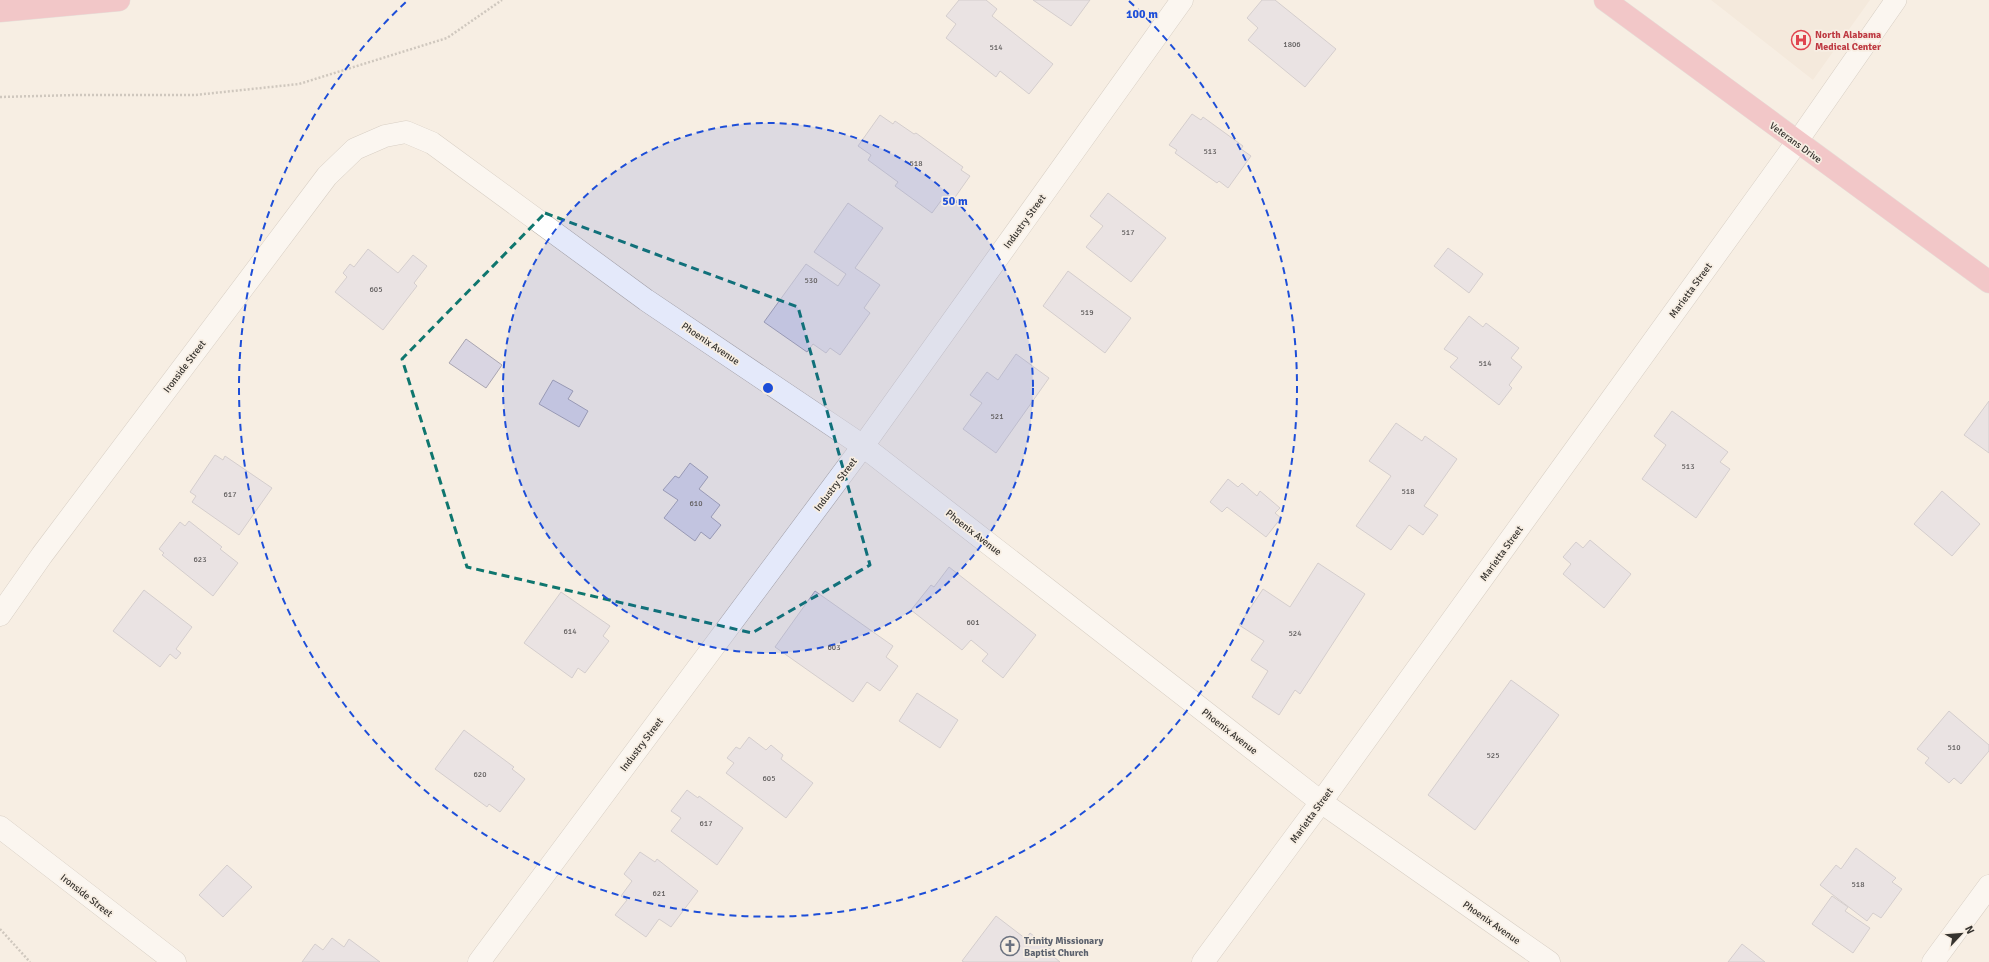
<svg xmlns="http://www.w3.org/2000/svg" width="1989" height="962" font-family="Signika,sans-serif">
	<rect width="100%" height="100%" fill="#f7eee3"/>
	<path fill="#f0e2d2" d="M1711,0H1870L1813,80Z"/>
	<g fill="#d9d5e2" stroke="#a9a5b1">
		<path d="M959,0H986L997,9L992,16L1053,64L1029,94L1000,71L996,77L946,38L956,24L946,16Z"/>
		<path d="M1033,0H1090L1071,26Z"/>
		<path d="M1262,0H1275L1336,49L1305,87L1248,40L1258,28L1247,18Z"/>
		<path d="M1192,114L1201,120L1203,117L1243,146L1241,149L1251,156L1228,188L1219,181L1217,183L1175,153L1177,150L1169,145Z"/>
		<path d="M880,115L893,124L895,121L914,134L916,133L963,167L961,170L970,176L951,203L943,198L932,213L895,186L898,182L868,160L871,155L858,146Z"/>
		<path d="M1108,193L1166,238L1131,282L1086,247L1103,226L1090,216Z"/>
		<path d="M848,203L883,228L855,268L880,285L864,308L870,313L840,355L830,348L826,353L813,344L807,352L764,322L806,264L838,286L846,274L814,252Z"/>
		<path d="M1448,248L1483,274L1469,293L1434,266Z"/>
		<path d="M368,249L398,273L413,255L427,266L414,283L417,286L383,330L335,292L347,277L343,273L350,264L354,267Z"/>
		<path d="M1068,271L1131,318L1105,353L1043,306Z"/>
		<path d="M1469,316L1483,327L1486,323L1519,348L1511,358L1522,367L1509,385L1512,388L1499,405L1450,367L1458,358L1444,349Z"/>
		<path d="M466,339L502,365L486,388L449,363Z"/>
		<path d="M1016,354L1049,378L996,453L963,429L982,403L970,395L987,372L998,380Z"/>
		<path d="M553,380L573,391L568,399L588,411L579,427L539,404Z"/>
		<path d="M1989,401V453L1964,435Z"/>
		<path d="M1672,411L1728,452L1720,462L1730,469L1696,518L1642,479L1666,445L1654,436Z"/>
		<path d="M1396,423L1422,441L1425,436L1457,459L1424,506L1438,515L1423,535L1409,525L1391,550L1356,526L1391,476L1369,461Z"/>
		<path d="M215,455L223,460L225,456L272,488L239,535L192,502L196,496L190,492Z"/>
		<path d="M690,463L708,477L699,489L720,505L711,517L721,525L710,539L701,532L695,541L664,518L678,500L663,490L675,476L679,478Z"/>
		<path d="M1228,479L1238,487L1242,483L1257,496L1260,491L1280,508L1275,513L1281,518L1266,537L1227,507L1222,512L1210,502Z"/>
		<path d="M1942,491L1980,524L1952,556L1914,524Z"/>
		<path d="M189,521L222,547L220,549L238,563L213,596L162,555L164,553L159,549L180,522L185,526Z"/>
		<path d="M1590,540L1631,574L1604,608L1563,574L1571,564L1563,557L1576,542L1583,548Z"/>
		<path d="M1318,563L1365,594L1300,694L1295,690L1279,715L1252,697L1268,671L1251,660L1264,641L1239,625L1263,589L1290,607Z"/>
		<path d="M949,567L1036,635L1003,678L982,661L988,654L971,640L962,650L911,610L931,585L934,587Z"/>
		<path d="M144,590L192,627L176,649L181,653L176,659L170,654L160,667L113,631Z"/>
		<path d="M815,591L893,646L886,657L898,666L880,691L867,682L853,702L775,647Z"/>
		<path d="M561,592L610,626L603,636L609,641L585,673L578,668L572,678L524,643Z"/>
		<path d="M1511,680L1559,715L1475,830L1428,795Z"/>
		<path d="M917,693L958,720L940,748L899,721Z"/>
		<path d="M1949,711L1989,745V751L1961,784L1954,778L1949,783L1925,763L1929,758L1917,749Z"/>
		<path d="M464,730L514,767L512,769L525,779L500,812L489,804L487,807L435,769Z"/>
		<path d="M749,737L766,750L771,745L783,755L781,759L813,783L786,818L726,773L734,763L727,758L736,747L740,749Z"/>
		<path d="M687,790L698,798L699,796L743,828L717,865L671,831L681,818L671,811Z"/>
		<path d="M1856,848L1896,878L1892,882L1902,889L1881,918L1873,913L1867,921L1820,885L1836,865L1841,869Z"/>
		<path d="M640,852L655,862L657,859L698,891L671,927L659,919L646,937L615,915L627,900L621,896L632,881L624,874Z"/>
		<path d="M227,865L252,887L223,917L199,895Z"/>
		<path d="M1832,896L1848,907L1845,911L1870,928L1853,953L1812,924Z"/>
		<path d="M996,916L1026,939L1030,933L1057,954L1054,957L1060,962H964L962,961Z"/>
		<path d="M332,938L344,947L349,939L380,962H302L315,944L323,950Z"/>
		<path d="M1742,944L1765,962H1728Z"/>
	</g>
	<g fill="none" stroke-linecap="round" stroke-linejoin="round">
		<g stroke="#b2a99f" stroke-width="22">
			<path id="lane" d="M1797,142L1896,0"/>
		</g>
		<g stroke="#b2a99f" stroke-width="23">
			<g id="street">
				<path d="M0,615L42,555L327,176L355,149L385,136L406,132L432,143L646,300L863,446L1321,802L1549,962"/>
				<path d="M0,827L175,962"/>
				<path d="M479,962L863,446L1182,0"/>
				<path d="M1203,962L1321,802L1797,142"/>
				<path d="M1933,962L1989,886"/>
			</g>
		</g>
		<g stroke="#cfcecd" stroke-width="23">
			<g id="primary">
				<path d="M1605,0L1989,282"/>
				<path d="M0,11L119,0"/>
			</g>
		</g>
		<g stroke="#9e9890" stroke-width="2.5" stroke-dasharray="2 2" stroke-linecap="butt">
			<path d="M0,97L76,95H195L299,84L447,38L502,0"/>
			<path d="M0,929L30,962"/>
		</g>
		<use href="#lane" stroke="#fff" stroke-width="21"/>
		<use href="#street" stroke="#fff" stroke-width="22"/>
		<use href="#primary" stroke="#ec98a7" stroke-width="22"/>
	</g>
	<path d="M0 0H1989V962H0ZM545,213L798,307L870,565L752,633L467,567L402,359Z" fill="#f7eee3" fill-opacity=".55" fill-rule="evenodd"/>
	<path fill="none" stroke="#0f766e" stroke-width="3" stroke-dasharray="8 5" stroke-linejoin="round" d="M545,213L798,307L870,565L752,633L467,567L402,359Z"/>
	<circle cx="768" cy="388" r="265" fill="#1d4ed8" fill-opacity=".12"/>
	<g fill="none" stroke="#1d4ed8" stroke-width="2" stroke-dasharray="7 5">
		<circle cx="768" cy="388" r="265"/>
		<path d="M1129 1A529 529 0 1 1 407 1"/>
	</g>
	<defs>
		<g id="hospital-ring" transform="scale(1)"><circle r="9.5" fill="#f7eee3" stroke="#e0444e" stroke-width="1.5"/><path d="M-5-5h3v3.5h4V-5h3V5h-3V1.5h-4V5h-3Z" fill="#e0444e"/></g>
		<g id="church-ring" transform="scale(1)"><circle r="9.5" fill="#f7eee3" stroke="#6b7280" stroke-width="1.5"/><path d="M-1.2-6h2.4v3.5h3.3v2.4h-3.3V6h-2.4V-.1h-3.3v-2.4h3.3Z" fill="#6b7280"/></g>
	</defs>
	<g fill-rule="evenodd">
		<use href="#hospital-ring" x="1801" y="40"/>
		<use href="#church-ring" x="1010" y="946"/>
	</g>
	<g text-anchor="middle" stroke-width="3.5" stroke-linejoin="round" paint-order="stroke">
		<g font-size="8" fill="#5f5c5c">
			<text x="1292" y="47">1806</text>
			<text x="996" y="50">514</text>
			<text x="1210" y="154">513</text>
			<text x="916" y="166">518</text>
			<text x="1128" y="235">517</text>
			<text x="811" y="283">530</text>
			<text x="376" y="292">605</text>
			<text x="1087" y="315">519</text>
			<text x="1485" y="366">514</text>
			<text x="997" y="419">521</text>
			<text x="1688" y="469">513</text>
			<text x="1408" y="494">518</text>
			<text x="230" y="497">617</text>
			<text x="696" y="506">610</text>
			<text x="200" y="562">623</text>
			<text x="973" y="625">601</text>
			<text x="570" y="634">614</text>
			<text x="1295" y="636">524</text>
			<text x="834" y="650">603</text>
			<text x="1954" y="750">510</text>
			<text x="1493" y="758">525</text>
			<text x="480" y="777">620</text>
			<text x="769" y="781">605</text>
			<text x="706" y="826">617</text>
			<text x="1858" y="887">518</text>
			<text x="659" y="896">621</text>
		</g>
		<g font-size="10" font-weight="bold" fill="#be3a42" stroke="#f7eee3" text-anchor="start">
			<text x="1815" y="38">North Alabama<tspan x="1815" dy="12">Medical Center</tspan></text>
		</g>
		<g font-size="10" fill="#36332f" stroke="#f7eee3">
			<text transform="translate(1796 142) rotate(36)" y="4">Veterans Drive</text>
			<text transform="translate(1024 221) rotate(-54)" y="4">Industry Street</text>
			<text transform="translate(1690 290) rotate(-54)" y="4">Marietta Street</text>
			<text transform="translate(711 343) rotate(34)" y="4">Phoenix Avenue</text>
			<text transform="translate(184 366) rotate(-53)" y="4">Ironside Street</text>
			<text transform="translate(835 484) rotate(-53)" y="4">Industry Street</text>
			<text transform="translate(974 532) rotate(38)" y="4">Phoenix Avenue</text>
			<text transform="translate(1501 553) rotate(-54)" y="4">Marietta Street</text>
			<text transform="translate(1230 731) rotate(38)" y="4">Phoenix Avenue</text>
			<text transform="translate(641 744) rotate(-53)" y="4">Industry Street</text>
			<text transform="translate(1311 815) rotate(-54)" y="4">Marietta Street</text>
			<text transform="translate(87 895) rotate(38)" y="4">Ironside Street</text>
			<text transform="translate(1492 922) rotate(35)" y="4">Phoenix Avenue</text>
		</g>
		<g font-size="10" font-weight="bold" fill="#5b616d" stroke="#f7eee3" text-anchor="start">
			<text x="1024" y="944">Trinity Missionary<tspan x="1024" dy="12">Baptist Church</tspan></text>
		</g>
	</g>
	<circle cx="768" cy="388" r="6" fill="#1d4ed8" stroke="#f7eee3" stroke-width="2"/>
	<g font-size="12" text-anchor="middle" font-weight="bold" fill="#1d4ed8" stroke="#f7eee3" stroke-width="3.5" stroke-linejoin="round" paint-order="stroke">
		<text x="1142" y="18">100 m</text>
		<text x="955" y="205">50 m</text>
	</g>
	<g transform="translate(1961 934) rotate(64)" stroke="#f7eee3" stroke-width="3" paint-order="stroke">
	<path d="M0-3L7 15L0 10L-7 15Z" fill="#36332f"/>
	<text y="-6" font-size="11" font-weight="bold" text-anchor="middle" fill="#36332f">N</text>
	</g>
</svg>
